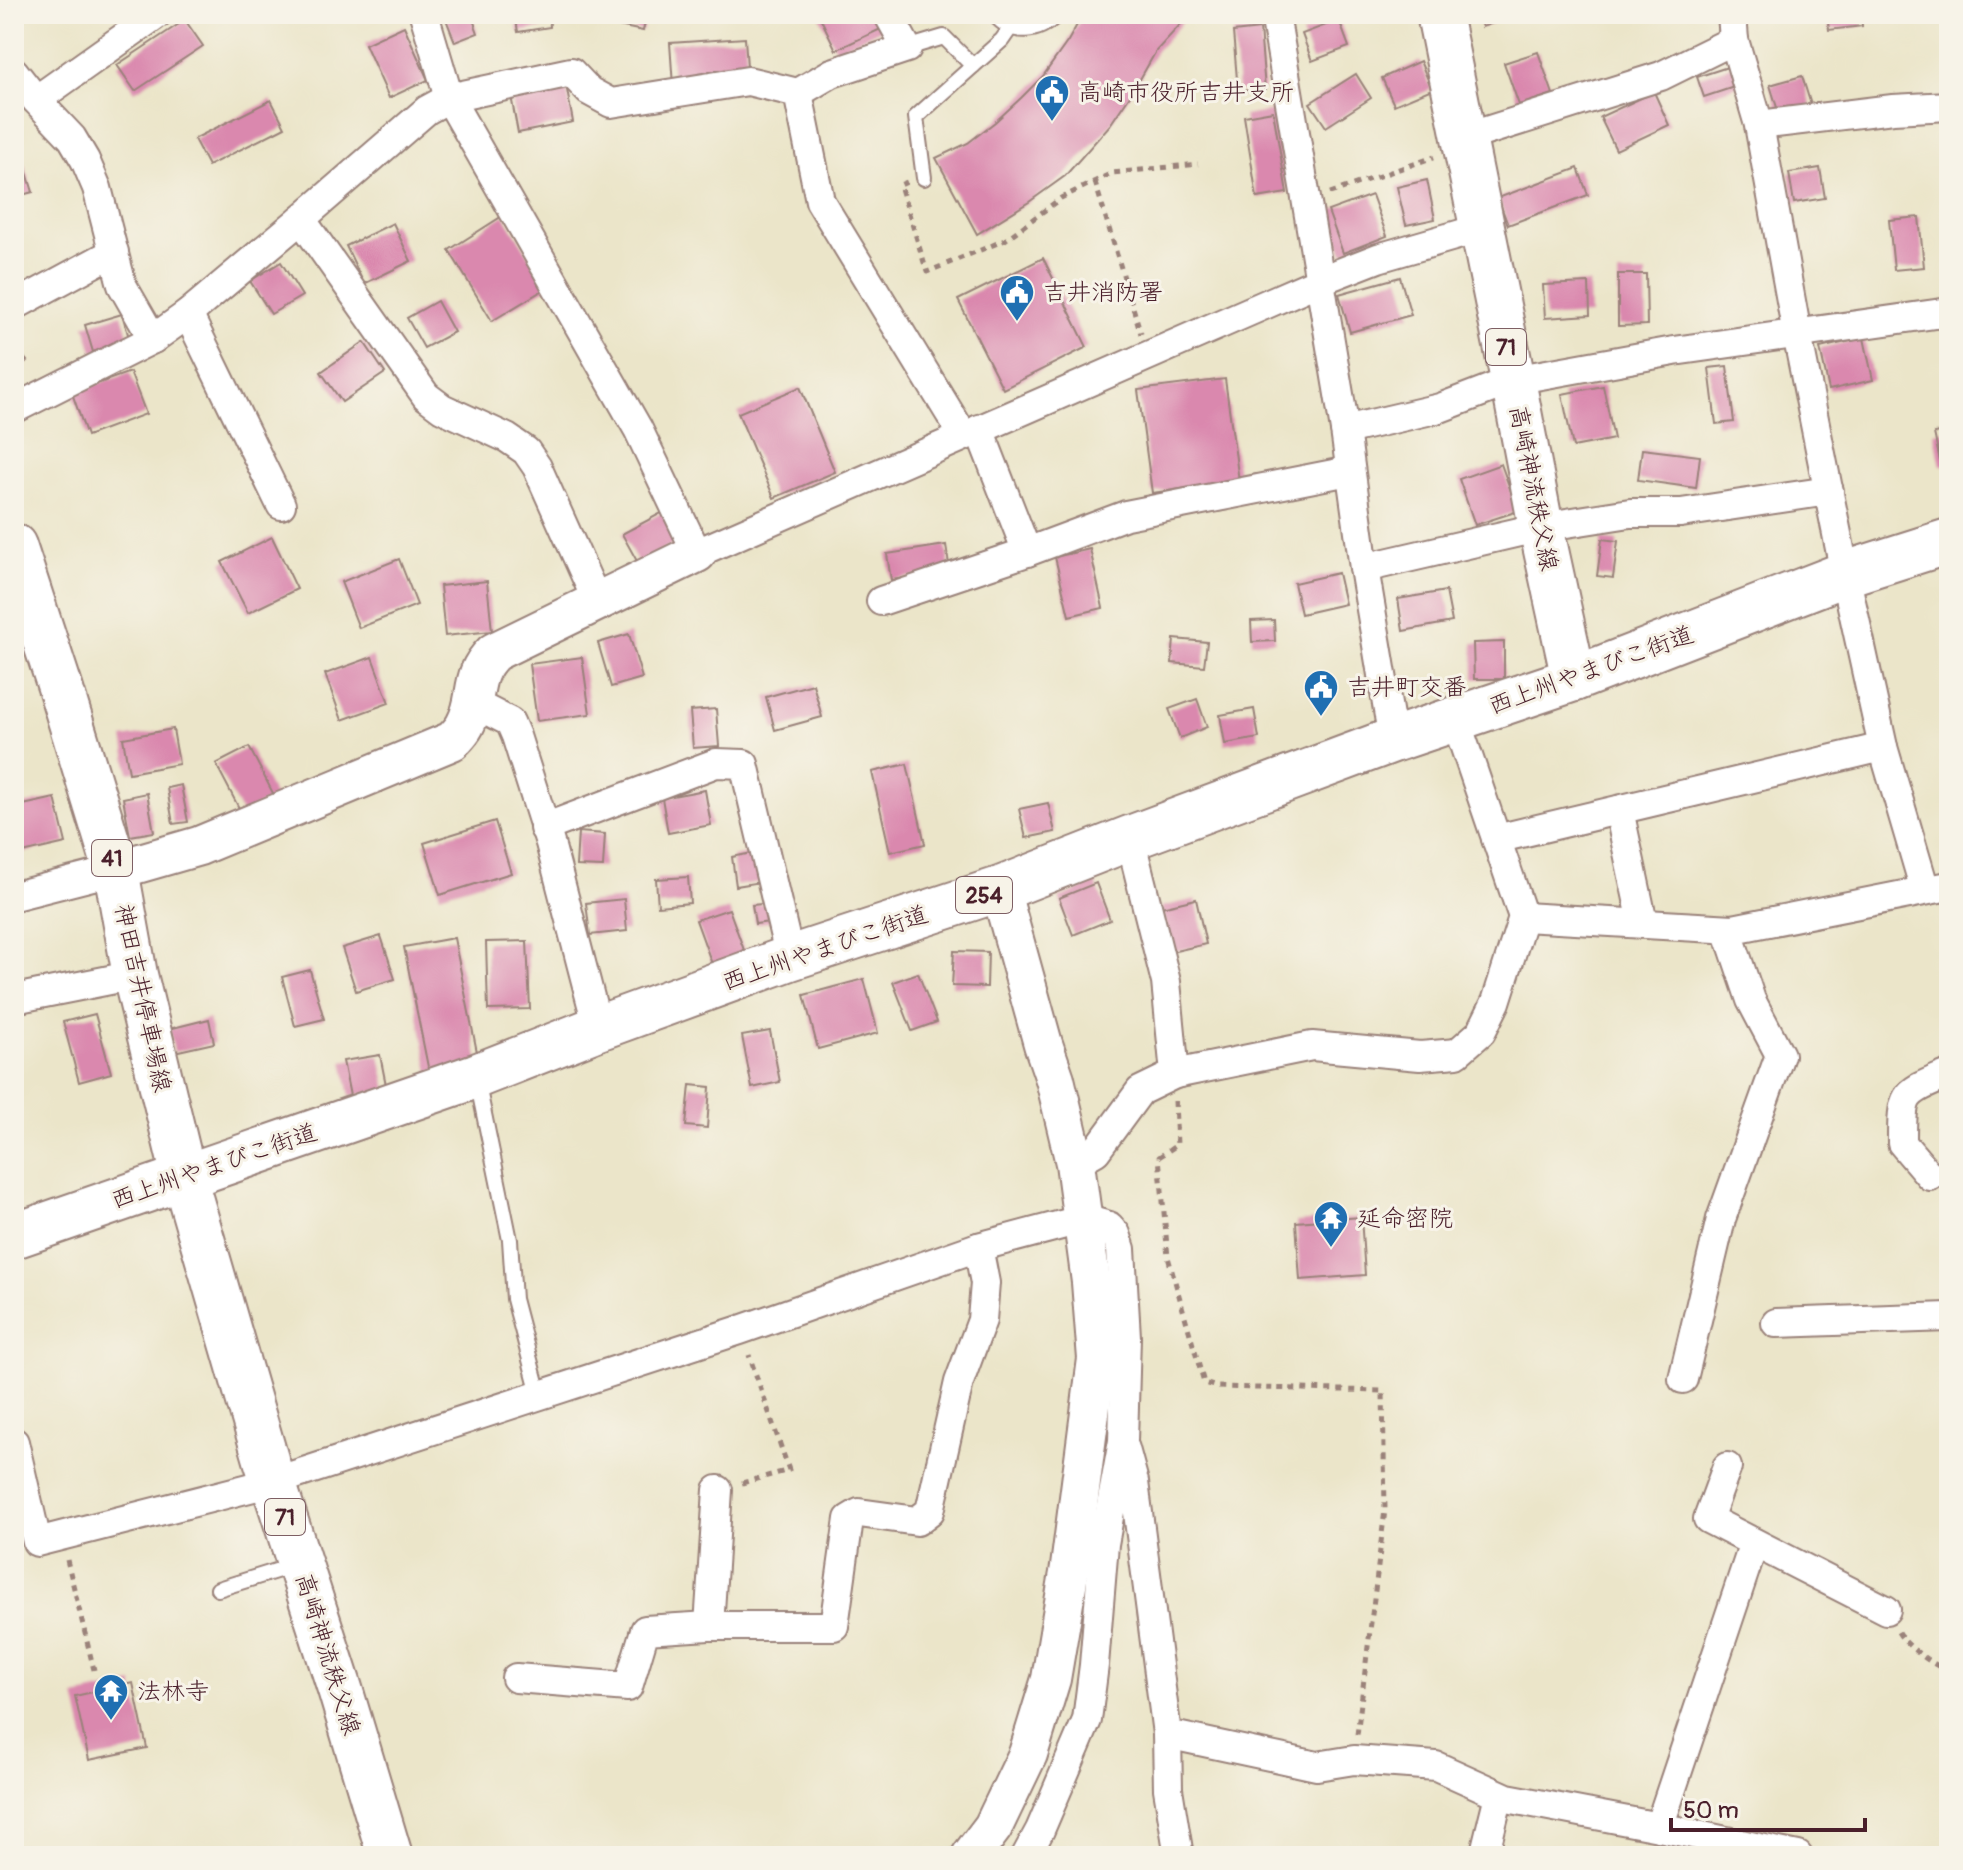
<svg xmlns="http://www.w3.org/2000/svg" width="1963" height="1870" font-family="Pangolin,'Klee One',sans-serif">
	<rect width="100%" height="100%" fill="#f7f3e8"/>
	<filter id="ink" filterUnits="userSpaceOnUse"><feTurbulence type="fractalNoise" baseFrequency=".0125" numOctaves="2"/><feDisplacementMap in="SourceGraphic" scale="16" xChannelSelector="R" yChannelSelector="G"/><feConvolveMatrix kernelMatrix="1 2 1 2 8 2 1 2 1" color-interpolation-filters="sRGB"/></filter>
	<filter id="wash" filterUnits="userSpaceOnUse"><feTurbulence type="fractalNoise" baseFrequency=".006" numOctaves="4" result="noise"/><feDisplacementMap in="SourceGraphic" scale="32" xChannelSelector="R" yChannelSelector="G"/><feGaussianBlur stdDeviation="1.8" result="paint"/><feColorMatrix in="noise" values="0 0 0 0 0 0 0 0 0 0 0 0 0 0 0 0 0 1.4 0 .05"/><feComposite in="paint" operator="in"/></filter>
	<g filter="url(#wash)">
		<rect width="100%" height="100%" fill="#ebe5c9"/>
		<g id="blocks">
			<g fill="#da88ae">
				<path d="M444,14H471L478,33L455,42Z"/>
				<path d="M515,14H549L550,27L518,32Z"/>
				<path d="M617,14H647L643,31L614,25Z"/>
				<path d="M822,14H876L883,28L836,50L819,15Z"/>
				<path d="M1083,14H1190L1156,51L1135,88L1110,125L1065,176L1029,202L977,234L936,158L968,143L995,122L1021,98L1043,76L1068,41Z"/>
				<path d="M1477,14H1519L1482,27Z"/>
				<path d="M1827,14H1861L1862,26L1829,30Z"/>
				<path d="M185,20L203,46L135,91L117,65Z"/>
				<path d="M1339,20L1349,47L1312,61L1302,34Z"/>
				<path d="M404,26L428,80L389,98L365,44Z"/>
				<path d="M1260,29L1265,89L1238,91L1233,32Z"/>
				<path d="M745,38L748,81L673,86L670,43Z"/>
				<path d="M1538,52L1553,94L1519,105L1504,63Z"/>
				<path d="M1420,61L1432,89L1394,105L1382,78Z"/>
				<path d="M1743,62L1749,82L1704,97L1697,77Z"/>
				<path d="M564,74L573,122L518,133L509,85Z"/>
				<path d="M1356,74L1371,98L1326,127L1310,103Z"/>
				<path d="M1802,76L1811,105L1779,114L1770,85Z"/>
				<path d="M1654,92L1669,125L1616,150L1600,117Z"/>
				<path d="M271,100L285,127L208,166L194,139Z"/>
				<path d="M1273,111L1287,193L1257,198L1244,116Z"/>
				<path d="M24,163L33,192L14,197V166Z"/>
				<path d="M1578,168L1588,195L1508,225L1498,198Z"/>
				<path d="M1820,168L1825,198L1794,203L1789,173Z"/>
				<path d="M1427,180L1435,219L1406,225L1397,187Z"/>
				<path d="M1372,195L1387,236L1343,253L1328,211Z"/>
				<path d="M504,215L548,287L492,321L449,250Z"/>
				<path d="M1919,217L1924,267L1894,270L1889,220Z"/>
				<path d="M393,223L411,261L364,284L346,246Z"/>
				<path d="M1043,258L1087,347L1003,389L958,300Z"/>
				<path d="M281,262L302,296L271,314L250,281Z"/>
				<path d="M1618,274H1646L1647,325L1618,326Z"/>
				<path d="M1400,277L1411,315L1350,332L1339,294Z"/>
				<path d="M1589,283L1590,315L1545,318L1543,285Z"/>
				<path d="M437,301L454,332L424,348L407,318Z"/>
				<path d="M122,314L130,341L93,352L85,325Z"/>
				<path d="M1864,338L1873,380L1829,390L1820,348Z"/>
				<path d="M364,342L385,373L342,402L321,372Z"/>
				<path d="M16,348L27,361L14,372V350Z"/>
				<path d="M1727,366L1734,422L1716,424L1709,368Z"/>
				<path d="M130,372L146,414L87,436L72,393Z"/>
				<path d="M1225,379L1239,481L1152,493L1138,390Z"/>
				<path d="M1603,386L1614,439L1573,447L1562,394Z"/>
				<path d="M800,387L835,472L774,498L738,413Z"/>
				<path d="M1949,430V464L1941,466L1934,433Z"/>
				<path d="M1642,449L1700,456L1696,488L1638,480Z"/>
				<path d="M1501,464L1518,511L1475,525L1459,479Z"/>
				<path d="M665,511L681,540L638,563L622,534Z"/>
				<path d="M272,537L297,589L248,613L222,562Z"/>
				<path d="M1602,539L1618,541L1613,578L1597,576Z"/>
				<path d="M946,545L950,571L891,580L887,554Z"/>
				<path d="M1090,549L1103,608L1069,616L1055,557Z"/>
				<path d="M399,559L417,605L359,628L341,582Z"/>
				<path d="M1338,573L1345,604L1301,614L1294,583Z"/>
				<path d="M487,581L492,631L445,636L440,586Z"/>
				<path d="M1446,591L1452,622L1403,631L1398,599Z"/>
				<path d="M1274,620L1275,641L1252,642L1251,621Z"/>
				<path d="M629,634L642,678L611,687L598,643Z"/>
				<path d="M1174,639L1207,642L1204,666L1172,663Z"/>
				<path d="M1504,642V679H1474L1473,643Z"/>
				<path d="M372,657L389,703L342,720L325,674Z"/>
				<path d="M582,657L590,714L537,721L529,664Z"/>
				<path d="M813,684L822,717L775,730L766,697Z"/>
				<path d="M1197,699L1207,727L1180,738L1169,709Z"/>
				<path d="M716,709L719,746L693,748L690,711Z"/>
				<path d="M1254,709L1259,738L1225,744L1220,715Z"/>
				<path d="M173,729L179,764L129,773L123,738Z"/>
				<path d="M249,747L275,797L242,814L216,764Z"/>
				<path d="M907,764L925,844L890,852L872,772Z"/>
				<path d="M181,785L188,822L173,824L167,788Z"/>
				<path d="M705,790L711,825L668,833L662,798Z"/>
				<path d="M147,793L154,832L130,836L123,798Z"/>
				<path d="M55,798L66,843L14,855V807Z"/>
				<path d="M1048,803L1055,832L1026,838L1019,809Z"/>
				<path d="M495,821L511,873L440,895L424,843Z"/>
				<path d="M578,832L605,834L603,867L576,866Z"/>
				<path d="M762,851L767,881L736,886L732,857Z"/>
				<path d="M688,877L690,903L658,906L656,879Z"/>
				<path d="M1096,883L1110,920L1073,935L1059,898Z"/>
				<path d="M624,899L627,931L590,935L586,903Z"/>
				<path d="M1196,899L1206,944L1171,952L1161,907Z"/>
				<path d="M774,903L776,921L755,924L752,905Z"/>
				<path d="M729,909L745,953L712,964L696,920Z"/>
				<path d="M381,936L395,979L356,991L342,948Z"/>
				<path d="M454,938L479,1062L429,1072L404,947Z"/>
				<path d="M527,941L530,1009L488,1010L486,942Z"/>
				<path d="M954,951L988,952L987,987L952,986Z"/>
				<path d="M310,970L324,1019L295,1026L282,977Z"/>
				<path d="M918,973L937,1022L912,1031L893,982Z"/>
				<path d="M864,979L878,1033L818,1049L804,995Z"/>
				<path d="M95,1014L111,1073L79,1082L63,1022Z"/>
				<path d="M209,1019L214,1043L174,1052L169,1029Z"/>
				<path d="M770,1031L780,1082L752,1088L742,1036Z"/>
				<path d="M380,1055L387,1090L350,1096L343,1061Z"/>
				<path d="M690,1085L710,1087L707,1128L686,1126Z"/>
				<path d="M1361,1217L1365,1275L1300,1280L1296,1222Z"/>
				<path d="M133,1683L147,1748L89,1760L75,1696Z"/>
			</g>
		</g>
	</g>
	<g filter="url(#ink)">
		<use href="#blocks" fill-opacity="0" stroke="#9a827a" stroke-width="2"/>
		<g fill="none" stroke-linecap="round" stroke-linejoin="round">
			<g stroke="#9a827a" stroke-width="18">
				<g id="lane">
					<path d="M994,14C1013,37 1039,33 1058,14"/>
					<path d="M907,48L944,37L973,66"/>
					<path d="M924,178L916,117L1002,40L1011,27"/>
					<path d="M477,1080L510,1240L514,1299L539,1394"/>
					<path d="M218,1589L295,1565"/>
				</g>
			</g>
			<g stroke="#9a827a" stroke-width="32">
				<g id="street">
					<path d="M424,14L449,98L638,429L697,553L1319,281L1378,258L1482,228"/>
					<path d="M1275,14L1345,430L1364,568L1393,740"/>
					<path d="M1732,14L1734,40L1759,125L1797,334L1845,574L1883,747L1925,890"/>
					<path d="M14,72L36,100L72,138L85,160L97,188L122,285L153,339"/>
					<path d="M798,93L832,73L907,48L888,14"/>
					<path d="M36,100L157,14"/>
					<path d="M1759,125L1893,109L1949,106"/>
					<path d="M1464,138L1661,76L1734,40"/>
					<path d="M301,219L426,396L442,408L507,438L526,451L537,467L597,601"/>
					<path d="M14,306L114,252"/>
					<path d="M188,314L281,505"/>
					<path d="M14,409L153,339L188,314L301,219L427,110L449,98L571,72L589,91L611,103L748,81L798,93L820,201L963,435"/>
					<path d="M979,429L1027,552"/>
					<path d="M1345,430L1440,408L1513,380L1674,351L1949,312"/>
					<path d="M1364,568L1541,527L1630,513H1681L1829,491"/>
					<path d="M881,601L1027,552L1126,515L1349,471"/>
					<path d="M471,702L510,722L516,736L550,843L598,1028"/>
					<path d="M1619,810L1643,923"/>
					<path d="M544,828L716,763L744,764L790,958"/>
					<path d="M1496,839L1883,747"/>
					<path d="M14,896L116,870"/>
					<path d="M1523,917L1733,929L1949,886"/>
					<path d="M14,999L135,975"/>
					<path d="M1175,1074L1312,1046L1420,1056L1457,1053L1481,1032L1496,1002L1523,917L1455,718"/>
					<path d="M1075,1163L1096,1151L1140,1091L1175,1074L1166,982L1130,838"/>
					<path d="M1930,1176L1902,1143C1902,1091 1903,1094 1949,1074"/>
					<path d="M1776,1323L1949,1317"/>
					<path d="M1683,1379L1721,1219L1780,1055L1751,1000L1727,929"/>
					<path d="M14,1442L37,1542L273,1482L740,1330L978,1247L1084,1219L1109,1226L1116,1234L1121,1249L1126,1337L1123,1441L1104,1544L1094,1665L1087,1720L1040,1830L1026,1856"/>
					<path d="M1125,1449L1134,1482L1167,1734L1168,1789L1179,1856"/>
					<path d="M1727,1467L1708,1519L1886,1610"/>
					<path d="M709,1626L718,1490"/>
					<path d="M516,1678L628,1687L645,1630L709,1626H834L849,1519L859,1513L917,1521L930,1511L959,1382L982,1320L985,1283L978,1247"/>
					<path d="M1167,1734L1317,1766L1354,1760L1436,1766L1507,1798L1659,1827L1798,1856"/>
					<path d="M1659,1827L1754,1543"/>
					<path d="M1484,1856L1499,1795"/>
				</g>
			</g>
			<g stroke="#9a827a" stroke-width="42">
				<g id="secondary">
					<path d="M116,870L199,846L452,741C457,736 462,731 465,725C480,698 468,677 494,652L697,553"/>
					<path d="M971,1856L993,1827L1028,1754L1051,1679L1070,1567L1097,1359L1091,1282L1075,1163L1055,1079L1043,1044L1000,889"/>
				</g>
			</g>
			<g stroke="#9a827a" stroke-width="48">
				<g id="primary">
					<path d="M1439,14L1513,380L1541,527L1574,679"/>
					<path d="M14,546L61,690L116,870L135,975L184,1177L267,1463L340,1689L390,1856"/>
				</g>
			</g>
			<g stroke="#9a827a" stroke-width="48">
				<path id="highway" d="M14,1236L476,1076L598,1028L790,958L1000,889L1130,838L1393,740L1574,679L1845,574L1949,541"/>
			</g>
			<g stroke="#9a827a" stroke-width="5" stroke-dasharray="6 6" stroke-linecap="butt">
				<path d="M907,182L900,185L927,272L1005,240L1061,198L1112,173L1198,164"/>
				<path d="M1095,182L1141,334"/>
				<path d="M1330,193L1434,157"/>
				<path d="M1175,1101L1177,1145L1159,1157L1168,1257L1204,1383L1217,1387L1383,1391L1385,1510L1357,1735"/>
				<path d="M742,1483L789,1470L749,1355"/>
				<path d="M67,1560L94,1670"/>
				<path d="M1898,1632C1907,1647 1933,1665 1949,1671"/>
			</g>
			<use href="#lane" stroke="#fff" stroke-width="14"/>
			<use href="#street" stroke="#fff" stroke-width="28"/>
			<use href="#secondary" stroke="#fff" stroke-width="38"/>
			<use href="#primary" stroke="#fff" stroke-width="44"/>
			<use href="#highway" stroke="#fff" stroke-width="44"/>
		</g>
	</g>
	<defs>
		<g id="civic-pin" transform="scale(1.8)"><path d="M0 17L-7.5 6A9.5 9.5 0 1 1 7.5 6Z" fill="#1f6fb2" stroke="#f7f3e8"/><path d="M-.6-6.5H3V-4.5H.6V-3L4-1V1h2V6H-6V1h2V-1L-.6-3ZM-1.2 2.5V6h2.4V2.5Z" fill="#fff"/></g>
		<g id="temple-pin" transform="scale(1.8)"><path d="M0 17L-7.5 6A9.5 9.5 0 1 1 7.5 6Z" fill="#1f6fb2" stroke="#f7f3e8"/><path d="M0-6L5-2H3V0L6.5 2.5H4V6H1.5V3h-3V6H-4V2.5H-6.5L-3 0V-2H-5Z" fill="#fff"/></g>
	</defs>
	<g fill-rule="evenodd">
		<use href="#civic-pin" x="1052" y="92"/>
		<use href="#civic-pin" x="1017" y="292"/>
		<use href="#civic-pin" x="1321" y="687"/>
		<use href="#temple-pin" x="1331" y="1218"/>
		<use href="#temple-pin" x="111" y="1691"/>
	</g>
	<g text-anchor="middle" stroke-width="6" stroke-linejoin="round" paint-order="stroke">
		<g fill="#f7f3e8" stroke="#7e5f64" stroke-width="2">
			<rect x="1486" y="329" width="40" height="36" rx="6"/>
			<rect x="92" y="840" width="40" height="36" rx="6"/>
			<rect x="956" y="877" width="56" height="36" rx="6"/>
			<rect x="265" y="1499" width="40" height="36" rx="6"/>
		</g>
		<g font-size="22" font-weight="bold" fill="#4a1f2b">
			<text x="1506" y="355">71</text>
			<text x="112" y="866">41</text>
			<text x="984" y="903">254</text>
			<text x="285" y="1525">71</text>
		</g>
		<g font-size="24" fill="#4a1f2b" stroke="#f7f3e8" text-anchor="start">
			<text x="1078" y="100">高崎市役所吉井支所</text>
			<text x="1043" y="300">吉井消防署</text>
			<text x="1347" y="695">吉井町交番</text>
			<text x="1357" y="1226">延命密院</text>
			<text x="137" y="1699">法林寺</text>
		</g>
		<g font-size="24" fill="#4a1f2b" stroke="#f7f3e8">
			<text transform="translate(1534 488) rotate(79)" y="8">高崎神流秩父線</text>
			<text transform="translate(1591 670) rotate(-20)" y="8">西上州やまびこ街道</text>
			<text transform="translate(825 948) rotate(-19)" y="8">西上州やまびこ街道</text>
			<text transform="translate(143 998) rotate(78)" y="8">神田吉井停車場線</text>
			<text transform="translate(214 1166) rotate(-19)" y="8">西上州やまびこ街道</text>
			<text transform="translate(328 1654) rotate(73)" y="8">高崎神流秩父線</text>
		</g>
	</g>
	<rect width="1963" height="1870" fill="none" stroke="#f7f3e8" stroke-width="48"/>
	<path d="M1671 1818v12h194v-12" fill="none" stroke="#4a1f2b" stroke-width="4"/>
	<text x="1683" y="1818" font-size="24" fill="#4a1f2b" stroke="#f7f3e8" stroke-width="6" paint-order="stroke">50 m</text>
</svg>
